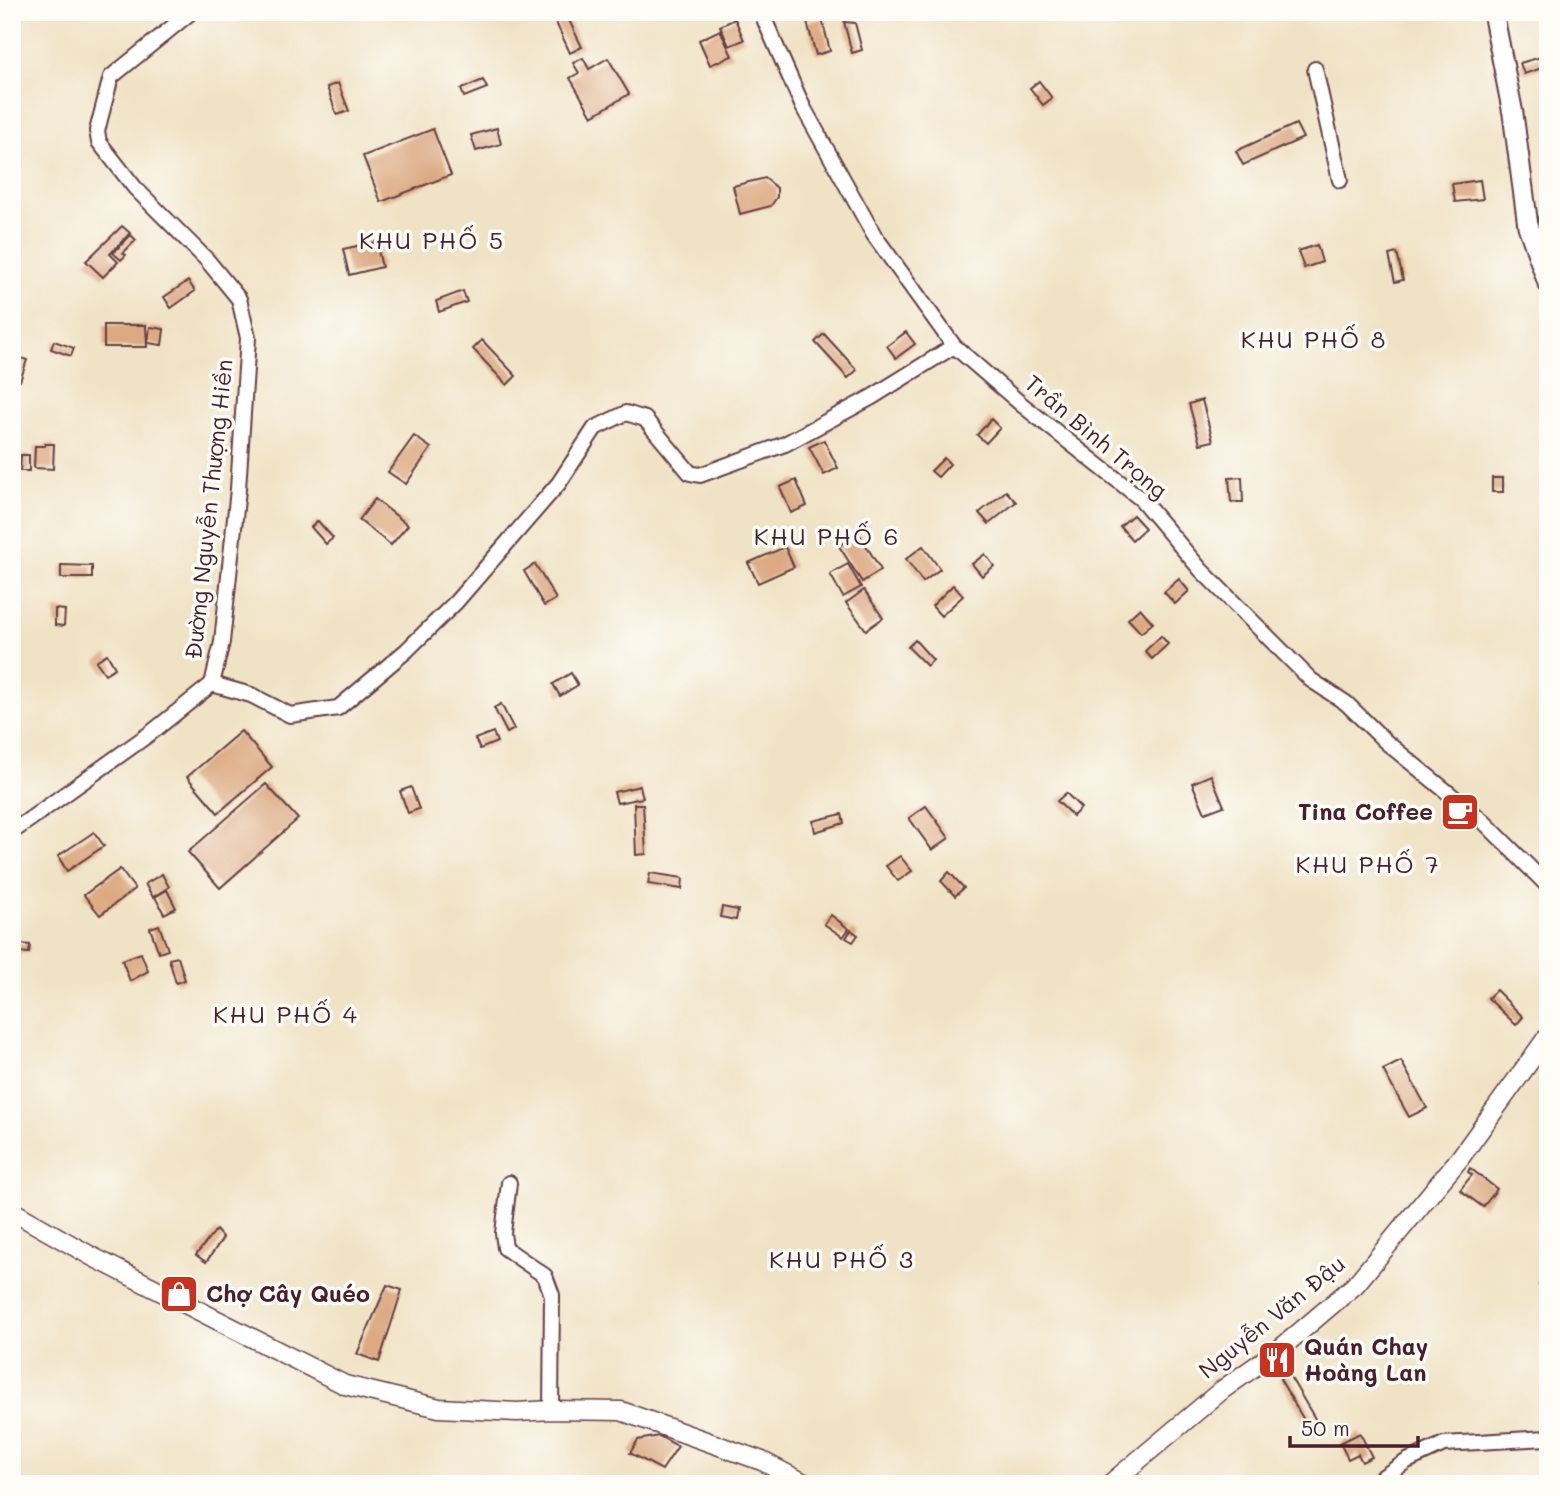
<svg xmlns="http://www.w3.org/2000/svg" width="1560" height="1496" font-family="Mali,sans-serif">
	<rect width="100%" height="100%" fill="#fdfcf7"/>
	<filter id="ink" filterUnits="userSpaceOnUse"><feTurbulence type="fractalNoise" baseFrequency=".0143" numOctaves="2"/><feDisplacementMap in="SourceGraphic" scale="14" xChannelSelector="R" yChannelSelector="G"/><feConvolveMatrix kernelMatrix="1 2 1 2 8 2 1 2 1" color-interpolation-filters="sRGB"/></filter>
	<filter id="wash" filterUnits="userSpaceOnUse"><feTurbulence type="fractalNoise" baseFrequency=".00686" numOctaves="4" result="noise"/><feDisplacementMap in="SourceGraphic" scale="28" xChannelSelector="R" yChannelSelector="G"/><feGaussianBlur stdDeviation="1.57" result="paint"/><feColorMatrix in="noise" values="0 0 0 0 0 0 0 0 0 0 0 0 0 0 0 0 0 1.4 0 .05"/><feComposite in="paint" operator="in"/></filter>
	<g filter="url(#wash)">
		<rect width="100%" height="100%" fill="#f0e2c4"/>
		<g id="blocks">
			<g fill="#dca981">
				<path d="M551,12H565L582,47L570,53Z"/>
				<path d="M735,19L744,40L729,46L720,26Z"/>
				<path d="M822,19L830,51L816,55L807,22Z"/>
				<path d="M844,22L855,23L862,50L852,53Z"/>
				<path d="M720,30L732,56L710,65L699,40Z"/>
				<path d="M1548,55V66L1524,74L1520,63Z"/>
				<path d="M583,58L589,69L608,58L629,94L592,116L570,78L579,73L573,63Z"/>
				<path d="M483,80L487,88L464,97L461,89Z"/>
				<path d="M1039,81L1052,98L1043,105L1030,88Z"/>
				<path d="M338,83L349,111L337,115L327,87Z"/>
				<path d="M1296,124L1303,138L1243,165L1236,151Z"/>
				<path d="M497,128L501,144L476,151L471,135Z"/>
				<path d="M433,129L451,175L381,202L363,156Z"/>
				<path d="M765,178L777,188V197L771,206L740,214L733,186Z"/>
				<path d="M1480,180L1483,199L1455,202L1452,184Z"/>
				<path d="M122,226L130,233L110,254L118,262L103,277L86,261Z"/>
				<path d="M131,235L136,240L123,253L126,255L121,260L113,253Z"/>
				<path d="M376,242L382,267L349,275L343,249Z"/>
				<path d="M1317,245L1322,262L1304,268L1298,251Z"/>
				<path d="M1397,253L1403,280L1395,282L1389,255Z"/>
				<path d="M188,281L195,291L171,308L164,297Z"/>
				<path d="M463,291L467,302L439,312L436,301Z"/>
				<path d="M104,325H146L147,347H104Z"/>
				<path d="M150,327L164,329L162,345L148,343Z"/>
				<path d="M906,332L915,344L896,358L887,346Z"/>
				<path d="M824,334L857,370L848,378L815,342Z"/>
				<path d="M482,340L516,376L507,385L473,349Z"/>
				<path d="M54,341L74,348L71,356L51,349Z"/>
				<path d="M16,356L27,360L20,381L12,378V365Z"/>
				<path d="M1202,400L1213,441L1200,444L1189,404Z"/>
				<path d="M991,419L1000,428L986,443L977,435Z"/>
				<path d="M414,436L431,448L406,484L388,472Z"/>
				<path d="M824,440L838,468L824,475L809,447Z"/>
				<path d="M45,444H54L53,469L34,468L35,446H45Z"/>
				<path d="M21,455H29V471H20Z"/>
				<path d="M944,458L950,464L938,477L931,471Z"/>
				<path d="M1242,477L1243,502H1231L1229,478Z"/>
				<rect x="1492" y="478" width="11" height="14"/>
				<path d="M796,480L807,506L791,513L780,487Z"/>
				<path d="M1006,491L1016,502L989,524L979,513Z"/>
				<path d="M375,499L408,525L391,545L359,520Z"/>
				<path d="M1133,515L1145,528L1132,540L1120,526Z"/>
				<path d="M318,521L333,538L326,544L311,527Z"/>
				<path d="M859,534L881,570L862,582L839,546Z"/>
				<path d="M923,546L940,569L923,582L906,559Z"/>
				<path d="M785,547L794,567L758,583L748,563Z"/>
				<path d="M985,554L994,566L982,576L972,564Z"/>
				<path d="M535,564L556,599L544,606L524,571Z"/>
				<path d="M848,564L861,587L843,597L830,574Z"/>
				<path d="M61,565L92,566V578H61Z"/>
				<path d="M1179,579L1189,591L1175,604L1164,592Z"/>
				<path d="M953,585L963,596L941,616L932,606Z"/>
				<path d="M864,590L883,618L866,630L846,603Z"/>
				<path d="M1140,608L1153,623L1141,633L1128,619Z"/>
				<path d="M55,609L65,610L64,626L55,625Z"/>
				<path d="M1161,636L1168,644L1152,659L1145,651Z"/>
				<path d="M915,640L933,660L927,666L908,647Z"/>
				<path d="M107,654L115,668L105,674L96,661Z"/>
				<path d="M571,673L578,685L560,696L553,684Z"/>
				<path d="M501,704L514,729L507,733L494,708Z"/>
				<path d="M241,731L272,767L218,813L187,777Z"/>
				<path d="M493,732L497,742L480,749L475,739Z"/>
				<path d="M1211,775L1224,806L1205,813L1192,783Z"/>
				<path d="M266,784L298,819L220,888L188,852Z"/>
				<path d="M640,786L643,798L617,803L614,792Z"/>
				<path d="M411,787L419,809L408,813L400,791Z"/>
				<path d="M1066,793L1081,808L1073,816L1057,801Z"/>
				<path d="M634,804H643L646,854L636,855Z"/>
				<path d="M926,806L949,838L932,850L909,818Z"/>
				<path d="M842,814L844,823L815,832L813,821Z"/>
				<path d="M94,832L104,846L67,871L58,856Z"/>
				<path d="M900,856L912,871L898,881L886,866Z"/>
				<path d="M120,869L135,889L100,915L84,895Z"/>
				<path d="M949,872L964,888L955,896L941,881Z"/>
				<path d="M650,873L683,878L682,889L648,884Z"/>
				<path d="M162,874L169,887L153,897L145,884Z"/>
				<path d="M167,890L176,908L164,914L155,897Z"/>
				<path d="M722,907L738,910L736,920L720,917Z"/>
				<path d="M831,915L849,929L843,937L824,924Z"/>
				<path d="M159,925L168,950L159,953L150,928Z"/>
				<path d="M851,930L858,935L853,942L846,938Z"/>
				<path d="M12,943L30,945L29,953L12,952Z"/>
				<path d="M141,953L148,971L130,981L122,960Z"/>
				<path d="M178,957L185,980L176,983L169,959Z"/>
				<path d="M1496,990L1523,1017L1516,1025L1488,998Z"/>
				<path d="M1401,1061L1427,1108L1409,1117L1383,1070Z"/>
				<path d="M1470,1168L1497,1189L1483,1207L1460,1190L1472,1175L1468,1172Z"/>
				<path d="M216,1230L223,1238L206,1262L196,1255Z"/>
				<path d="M1547,1261H1548V1288L1539,1285Z"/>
				<path d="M387,1285L402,1290L379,1362L357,1354Z"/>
				<path d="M1288,1373L1317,1422L1308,1427L1280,1379Z"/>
				<path d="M1360,1433L1372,1457L1362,1462L1358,1454L1348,1459L1340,1443Z"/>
				<path d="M659,1436L678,1446L662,1470L630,1453L638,1440Z"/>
			</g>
		</g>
	</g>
	<g filter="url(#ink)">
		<use href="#blocks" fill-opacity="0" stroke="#633c42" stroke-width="2"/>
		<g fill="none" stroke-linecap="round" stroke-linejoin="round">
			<g stroke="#633c42" stroke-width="18">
				<g id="minor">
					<path d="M191,12L111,77L97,131L99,142L135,188L207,260L239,299L248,338L238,489L222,642L212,684"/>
					<path d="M761,12L803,107L874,235L954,346L1021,404L1141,499L1201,570L1311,680L1346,703L1386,742L1484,822L1548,886"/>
					<path d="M1315,69L1340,180"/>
					<path d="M212,684L251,695L290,715L338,708L406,651L456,602L559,483L595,428L626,413L645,419L690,473L700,475L785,444L872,397L954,346"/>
					<path d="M12,832L152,732L212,684"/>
					<path d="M509,1183L503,1233L505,1248L545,1276L552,1295L551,1410"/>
					<path d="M1372,1484L1407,1461L1444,1444L1548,1438"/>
				</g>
			</g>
			<g stroke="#633c42" stroke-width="21">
				<g id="tertiary">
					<path d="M12,1211L91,1256L345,1385L439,1408L517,1412L551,1410L621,1411L762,1461L806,1484"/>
					<path d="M1110,1484L1222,1390L1281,1348L1355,1285L1460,1158L1548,1036"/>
				</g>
			</g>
			<g stroke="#633c42" stroke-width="23">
				<path id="secondary" d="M1493,12L1513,114L1528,226L1548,283"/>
			</g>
			<use href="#minor" stroke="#fff" stroke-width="14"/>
			<use href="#tertiary" stroke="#fff" stroke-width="18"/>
			<use href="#secondary" stroke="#fff" stroke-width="19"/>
		</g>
	</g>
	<defs>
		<g id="cafe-square" transform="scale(2.0125)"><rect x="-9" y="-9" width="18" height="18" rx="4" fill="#c8321e" stroke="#fdfcf7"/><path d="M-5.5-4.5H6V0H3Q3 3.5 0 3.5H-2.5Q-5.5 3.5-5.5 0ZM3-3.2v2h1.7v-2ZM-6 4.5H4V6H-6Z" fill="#fff"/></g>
		<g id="shop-square" transform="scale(2.0125)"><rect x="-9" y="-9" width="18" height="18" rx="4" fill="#c8321e" stroke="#fdfcf7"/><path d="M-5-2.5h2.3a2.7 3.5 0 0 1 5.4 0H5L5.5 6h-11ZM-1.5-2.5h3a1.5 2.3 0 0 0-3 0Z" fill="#fff"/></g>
		<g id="restaurant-square" transform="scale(2.0125)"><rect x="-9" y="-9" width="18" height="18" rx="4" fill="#c8321e" stroke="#fdfcf7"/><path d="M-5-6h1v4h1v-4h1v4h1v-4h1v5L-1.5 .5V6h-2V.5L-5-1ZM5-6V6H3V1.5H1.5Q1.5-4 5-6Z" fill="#fff"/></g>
	</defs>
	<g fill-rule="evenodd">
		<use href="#cafe-square" x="1460" y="812"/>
		<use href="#shop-square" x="179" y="1294"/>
		<use href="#restaurant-square" x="1277" y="1360"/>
	</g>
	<g text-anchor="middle" stroke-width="7" stroke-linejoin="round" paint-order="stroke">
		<g font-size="23" fill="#4a1f2b" stroke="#fdfcf7">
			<text transform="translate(1096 437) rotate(40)" y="8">Trần Bình Trọng</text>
			<text transform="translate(209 509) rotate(-84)" y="8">Đường Nguyễn Thượng Hiền</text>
			<text transform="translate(1272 1317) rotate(-39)" y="8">Nguyễn Văn Đậu</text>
		</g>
		<g font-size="23" font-weight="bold" fill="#4a1f2b" stroke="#fdfcf7" text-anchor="start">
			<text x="1433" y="820" text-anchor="end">Tina Coffee</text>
			<text x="206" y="1302">Chợ Cây Quéo</text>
			<text x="1304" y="1355">Quán Chay<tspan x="1304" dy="26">Hoàng Lan</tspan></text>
		</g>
		<g font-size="24" letter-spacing="2" fill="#4a1f2b" stroke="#fdfcf7">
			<text x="432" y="249">KHU PHỐ 5</text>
			<text x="1314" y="348">KHU PHỐ 8</text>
			<text x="827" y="545">KHU PHỐ 6</text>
			<text x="1368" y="873">KHU PHỐ 7</text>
			<text x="286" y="1023">KHU PHỐ 4</text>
			<text x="842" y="1268">KHU PHỐ 3</text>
		</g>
	</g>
	<rect width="1560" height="1496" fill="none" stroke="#fdfcf7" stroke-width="42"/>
	<path d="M1290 1436v10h128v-10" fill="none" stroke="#4a1f2b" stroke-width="3.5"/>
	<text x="1301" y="1436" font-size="21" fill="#4a1f2b" stroke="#fdfcf7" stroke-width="5" paint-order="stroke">50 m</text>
</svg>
